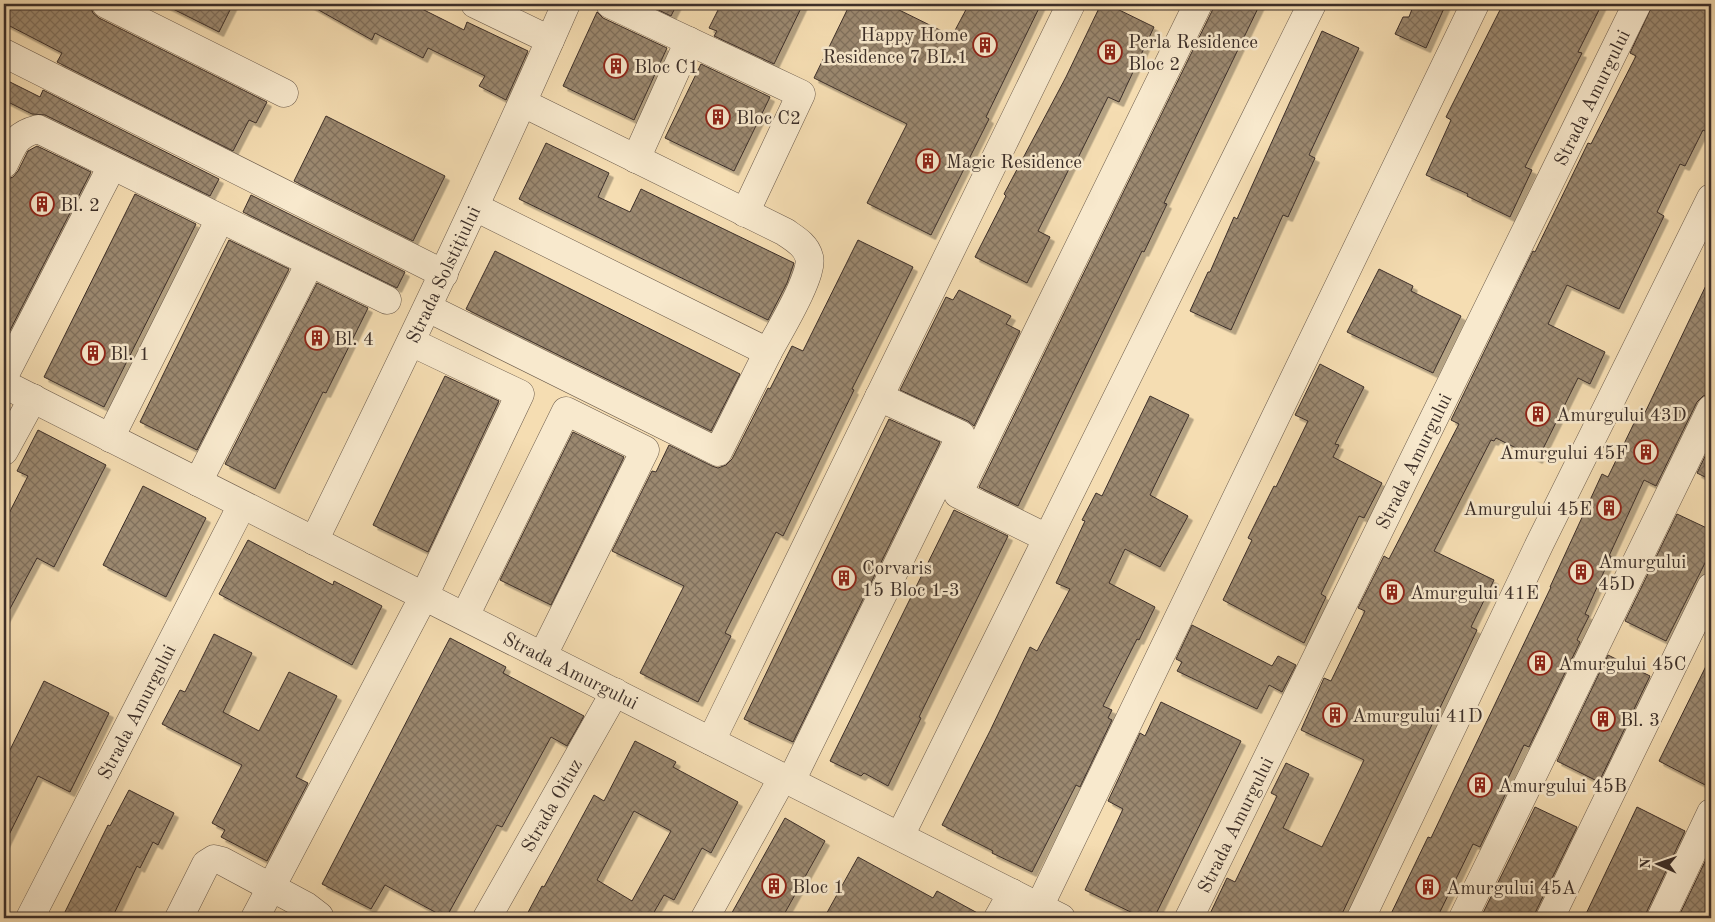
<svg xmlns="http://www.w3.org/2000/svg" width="1715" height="922" font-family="'Old Standard TT',serif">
	<defs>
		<pattern id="building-cross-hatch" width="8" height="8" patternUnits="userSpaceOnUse" patternTransform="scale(1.25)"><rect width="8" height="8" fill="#9c8970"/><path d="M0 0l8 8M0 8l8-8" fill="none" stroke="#80705c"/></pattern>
		<filter id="shadow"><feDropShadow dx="4.5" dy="4.5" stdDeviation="0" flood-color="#0004"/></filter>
	</defs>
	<rect width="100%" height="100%" fill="#f5ddb2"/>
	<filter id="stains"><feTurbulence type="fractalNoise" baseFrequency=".004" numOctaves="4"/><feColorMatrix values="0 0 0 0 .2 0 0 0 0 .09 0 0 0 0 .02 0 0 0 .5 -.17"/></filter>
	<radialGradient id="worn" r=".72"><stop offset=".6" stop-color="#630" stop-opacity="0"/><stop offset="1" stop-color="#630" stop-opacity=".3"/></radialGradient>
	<g fill="url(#building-cross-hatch)" stroke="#3c2f29" fill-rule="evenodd" filter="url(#shadow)">
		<path d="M4,4H83L91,8L93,13L99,18L267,102L256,123L249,120L233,151L57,62L62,53L4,23Z"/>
		<path d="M163,4H233L219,32Z"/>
		<path d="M308,4H412L464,30L467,22L528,51L506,100L479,86L485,76L428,48L423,58L375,33L372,40Z"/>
		<path d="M646,4H677L671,16Z"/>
		<path d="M721,4H803L774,64L714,36L717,31L709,28Z"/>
		<path d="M850,4H887L952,36L969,4H1041L986,117L989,119L931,235L867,203L907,124L814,78Z"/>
		<path d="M1101,4H1107L1154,27L1119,102L1108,97L1077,160L1074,159L1038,231L1050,237L1027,283L975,257L1006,196L1004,194L1066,77Z"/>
		<path d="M1214,4H1260L1164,203L1167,204L1144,252L1142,251L1018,506L979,487L1212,11Z"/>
		<path d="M1414,4H1446L1426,48L1395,34L1403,17H1409Z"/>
		<path d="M1503,4H1602L1578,52L1582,53L1525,167L1532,170L1510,217L1467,196L1468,194L1426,175L1451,120L1446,117Z"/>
		<path d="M1653,4H1711V134L1703,130L1685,166L1680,164L1657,212L1664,216L1619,309L1567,285L1548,324L1605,352L1590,384L1578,378L1538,459L1496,438L1494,441L1491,440L1434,551L1494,580L1471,627L1477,630L1340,918H1208L1227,878L1235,882L1277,796L1271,793L1286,763L1309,774L1283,828L1322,847L1344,802L1364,760L1301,730L1324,678L1331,681L1365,611L1358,608L1384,556L1389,559L1459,424L1451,420L1533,251L1535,252L1588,143L1591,144L1636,56L1630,53Z"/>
		<path d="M597,12L603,18L667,48L634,120L563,86Z"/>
		<path d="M1322,31L1359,48L1309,155L1315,158L1288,217L1283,215L1231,330L1190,311L1208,272H1210L1234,217L1237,219Z"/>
		<path d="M701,64L770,97L734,171L665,138Z"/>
		<path d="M4,79L40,97L43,90L219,179L210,196L45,115L32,114L4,100Z"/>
		<path d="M326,116L445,176L413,241L294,181Z"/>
		<path d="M546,143L609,173L598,197L630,212L641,189L794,263L787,283L768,320L519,199Z"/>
		<path d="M37,146L91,172L4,342V183L5,180L13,177L18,171L28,151Z"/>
		<path d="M135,194L196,224L104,407L44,377Z"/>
		<path d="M251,195L405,272L397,288L243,212Z"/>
		<path d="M229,240L289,269L197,450L140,422Z"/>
		<path d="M858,240L913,267L852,389L854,390L783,536L776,532L725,633L731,636L698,702L640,673L684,586L612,551L652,471L656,472L669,445L712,466L718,468L726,465L732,459L768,388L770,389L792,346L803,351Z"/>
		<path d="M495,251L740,374L711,431L466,309Z"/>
		<path d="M1379,269L1413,286L1411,291L1461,316L1433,373L1347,332Z"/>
		<path d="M1711,275V394L1703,396L1697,402L1656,486L1644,480L1609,556H1611L1585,614L1589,616L1577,640L1580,642L1529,747L1524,745L1502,791L1506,793L1480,847L1473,844L1437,918H1389L1428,837L1431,838L1551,587H1550L1602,474L1608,477L1636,419L1641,421Z"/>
		<path d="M317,283L368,308L326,393L323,392L275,489L225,464Z"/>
		<path d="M959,290L1011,316L1006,324L1020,331L974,426L968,421L900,390L946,297L953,300Z"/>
		<path d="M1320,364L1364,387L1335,444L1339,445L1333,457L1382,483L1364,518L1359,516L1321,594L1326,597L1304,643L1223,600L1252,540L1248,538L1274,486L1276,487L1308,421L1295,415Z"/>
		<path d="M445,376L499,401L428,552L373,525Z"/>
		<path d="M1150,396L1189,415L1150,495L1188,516L1160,567L1125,549L1109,583L1155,607L1139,640L1137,639L1103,706L1112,710L1108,718L1112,720L1080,787L1076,785L1032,872L992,853L993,851L942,825L990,731L1030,647L1037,651L1070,589L1056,583L1085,521L1082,520L1096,493L1102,496Z"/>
		<path d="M889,419L940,442L793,742L744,719Z"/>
		<path d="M38,430L106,465L54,567L37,558L4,620V523L28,476L17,471Z"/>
		<path d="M573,432L624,457L551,605L500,580Z"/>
		<path d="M1711,444V480L1697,473Z"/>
		<path d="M143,486L206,518L166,597L103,565Z"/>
		<path d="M954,510L1008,536L919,717L921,718L888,786L864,773L861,776L830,761Z"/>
		<path d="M1677,514L1711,530V551L1666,641L1625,621Z"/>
		<path d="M248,540L333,585L334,581L382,606L352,665L219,594Z"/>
		<path d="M1192,625L1272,666L1278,656L1296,665L1282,692L1269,685L1257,709L1177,671L1182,662L1176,659Z"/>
		<path d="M214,634L252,653L223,712L259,731L289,672L337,696L296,777L308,783L267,861L221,837L225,830L212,823L242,765L162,724L180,690L185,692Z"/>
		<path d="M450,638L506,667L503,673L584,716L567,746L551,737L502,827L497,825L446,918L385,885L371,909L322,884Z"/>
		<path d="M1608,655L1650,676L1599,782L1557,761Z"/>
		<path d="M1711,656V788L1659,761Z"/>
		<path d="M44,681L109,713L70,792L38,776L4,845V762Z"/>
		<path d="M1161,702L1241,741L1154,918H1143L1085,890L1123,809L1108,801L1140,733L1145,736Z"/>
		<path d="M635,741L676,762L673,767L738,802L711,853L702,848L674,900L664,895L653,914L661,918H525L542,886L544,887L594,795L604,801ZM634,811L671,831L632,901L597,880Z"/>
		<path d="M129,790L174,813L158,845L153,842L140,868L137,866L112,918H62L108,825L110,826Z"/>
		<path d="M1535,807L1577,827L1536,911L1534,918H1494L1483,913Z"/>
		<path d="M1637,807L1685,831L1647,911L1646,918H1584Z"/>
		<path d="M785,818L825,841L782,918H729Z"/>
		<path d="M1711,849V918H1678Z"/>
		<path d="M858,857L933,898L937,891L983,916L982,918H824Z"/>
	</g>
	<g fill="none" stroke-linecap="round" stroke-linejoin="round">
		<g stroke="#6a5a4b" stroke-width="29">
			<g id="minor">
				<path d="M106,4L284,93"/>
				<path d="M475,4L550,40"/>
				<path d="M610,4L801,94L745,213"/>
				<path d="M4,53L444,274"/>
				<path d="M636,159L689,41"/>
				<path d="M4,164C14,144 15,135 38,129L387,300"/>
				<path d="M475,207L768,352C777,335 815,273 809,257C806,245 795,239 785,232L523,103"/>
				<path d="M428,308L718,452L768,352"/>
				<path d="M4,376L112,166"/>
				<path id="s1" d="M4,384C356,562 709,739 1061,918"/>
				<path d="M110,438L220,219"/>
				<path d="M4,451L33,398"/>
				<path d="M198,482L310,263"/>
				<path d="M1047,538L958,494L1198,4"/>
				<path id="s2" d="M314,541C401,363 487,185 566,4"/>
				<path d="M465,616L566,411L645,450L543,655"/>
				<path d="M711,741L1071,4"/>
				<path d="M791,781L961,435L879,397"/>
				<path d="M900,836L1312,4"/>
				<path d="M1039,907L1475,4"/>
				<path id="s3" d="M30,918L242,505"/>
				<path d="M179,918L206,864L214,859L222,861L306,906L319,916V918"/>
				<path d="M255,918L424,596L520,394L411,342"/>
				<path id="s4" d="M487,918L615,692"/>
				<path d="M705,918L783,777"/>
				<path d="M998,918L1012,893"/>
				<path id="s5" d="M1189,918L1637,4"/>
				<path d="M1361,918L1540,543L1711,198"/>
				<path d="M1463,918L1711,409"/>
				<path d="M1550,918L1711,587"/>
				<path d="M1661,918L1711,813"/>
			</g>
		</g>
		<use href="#minor" stroke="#f8e9cd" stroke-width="28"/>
	</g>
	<defs>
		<g id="building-ring" transform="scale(1.25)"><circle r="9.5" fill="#f8e9cd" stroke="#8f2418" stroke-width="1.5"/><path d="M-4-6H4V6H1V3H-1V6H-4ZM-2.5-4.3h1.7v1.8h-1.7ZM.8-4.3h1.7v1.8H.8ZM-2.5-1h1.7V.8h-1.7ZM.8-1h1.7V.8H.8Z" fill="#8f2418"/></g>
	</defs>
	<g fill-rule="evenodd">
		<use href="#building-ring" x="985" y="45"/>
		<use href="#building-ring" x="1110" y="52"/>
		<use href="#building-ring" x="616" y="66"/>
		<use href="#building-ring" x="718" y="117"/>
		<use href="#building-ring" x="928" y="161"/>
		<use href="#building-ring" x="42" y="204"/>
		<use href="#building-ring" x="317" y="338"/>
		<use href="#building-ring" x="93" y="353"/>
		<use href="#building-ring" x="1538" y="414"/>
		<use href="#building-ring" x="1646" y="452"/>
		<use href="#building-ring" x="1609" y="508"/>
		<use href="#building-ring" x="1581" y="572"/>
		<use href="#building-ring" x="844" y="578"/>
		<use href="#building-ring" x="1392" y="592"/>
		<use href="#building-ring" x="1540" y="663"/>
		<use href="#building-ring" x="1335" y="715"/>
		<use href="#building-ring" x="1603" y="719"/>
		<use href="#building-ring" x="1480" y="785"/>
		<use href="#building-ring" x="774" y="886"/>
		<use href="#building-ring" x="1428" y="887"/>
	</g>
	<g text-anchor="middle" stroke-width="5" stroke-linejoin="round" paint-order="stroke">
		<g font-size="19" fill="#3c2f29" stroke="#f8e9cd" text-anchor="start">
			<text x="968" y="41" text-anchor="end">Happy Home<tspan x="968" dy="22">Residence 7 BL.1</tspan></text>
			<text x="1128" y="48">Perla Residence<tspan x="1128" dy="22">Bloc 2</tspan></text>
			<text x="634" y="73">Bloc C1</text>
			<text x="736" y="124">Bloc C2</text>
			<text x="946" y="168">Magic Residence</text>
			<text x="60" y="211">Bl. 2</text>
			<text x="334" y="345">Bl. 4</text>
			<text x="110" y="360">Bl. 1</text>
			<text x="1556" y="421">Amurgului 43D</text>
			<text x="1628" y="459" text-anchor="end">Amurgului 45F</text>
			<text x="1592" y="515" text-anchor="end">Amurgului 45E</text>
			<text x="1598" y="568">Amurgului<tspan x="1598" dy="22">45D</tspan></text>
			<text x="862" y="574">Corvaris<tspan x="862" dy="22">15 Bloc 1-3</tspan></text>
			<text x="1410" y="599">Amurgului 41E</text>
			<text x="1558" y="670">Amurgului 45C</text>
			<text x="1352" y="722">Amurgului 41D</text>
			<text x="1620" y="726">Bl. 3</text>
			<text x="1498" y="792">Amurgului 45B</text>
			<text x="792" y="893">Bloc 1</text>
			<text x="1446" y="894">Amurgului 45A</text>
		</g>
		<g font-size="19" fill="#3c2f29" stroke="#f8e9cd">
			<text dy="7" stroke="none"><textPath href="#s5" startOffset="914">Strada Amurgului</textPath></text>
			<text dy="7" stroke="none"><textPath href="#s2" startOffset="296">Strada Solstițiului</textPath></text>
			<text dy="7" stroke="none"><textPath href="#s5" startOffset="509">Strada Amurgului</textPath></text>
			<text dy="7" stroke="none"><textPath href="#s1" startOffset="635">Strada Amurgului</textPath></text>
			<text dy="7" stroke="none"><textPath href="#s3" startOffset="232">Strada Amurgului</textPath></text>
			<text dy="7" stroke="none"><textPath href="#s4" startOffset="130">Strada Oituz</textPath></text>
			<text dy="7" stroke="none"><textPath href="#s5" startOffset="104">Strada Amurgului</textPath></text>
		</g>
	</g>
	<rect width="1715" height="922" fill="none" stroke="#f5ddb2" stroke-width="20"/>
	<rect x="5" y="5" width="1705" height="912" fill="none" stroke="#3c2f29" stroke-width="2.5"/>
	<rect x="10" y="10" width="1695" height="902" fill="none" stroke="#3c2f29"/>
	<g transform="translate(1658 864) rotate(272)" stroke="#f8e9cd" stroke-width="4" paint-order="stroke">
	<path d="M0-4L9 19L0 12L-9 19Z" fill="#3c2f29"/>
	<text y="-8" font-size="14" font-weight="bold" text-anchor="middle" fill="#3c2f29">N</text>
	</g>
	<rect width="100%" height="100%" filter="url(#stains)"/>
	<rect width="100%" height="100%" fill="url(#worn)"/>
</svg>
